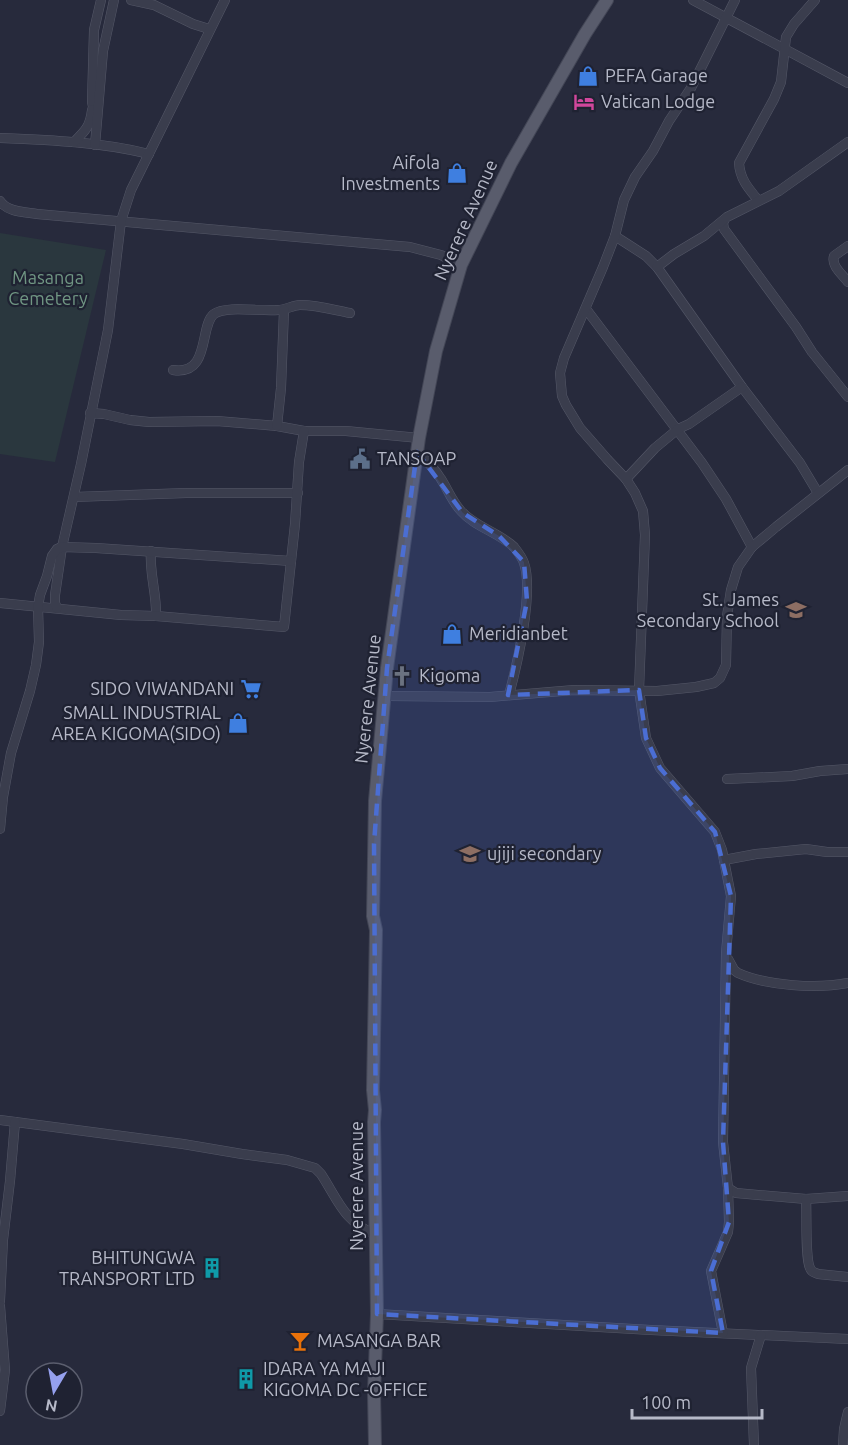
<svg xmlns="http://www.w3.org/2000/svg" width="848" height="1445" font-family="Ubuntu,sans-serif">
	<rect width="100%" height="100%" fill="#272a3c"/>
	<path fill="#2a373e" d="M0,233L106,250L55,462L0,454Z"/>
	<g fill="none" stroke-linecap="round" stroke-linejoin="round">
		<g stroke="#555868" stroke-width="10">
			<g id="minor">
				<path d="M131,0L154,5L193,24L209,29"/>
				<path d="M693,0L848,83"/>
				<path d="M95,116L92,102L94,30L101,0"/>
				<path d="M0,138C50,140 101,142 149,154"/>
				<path d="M74,142C85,131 90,127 92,110"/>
				<path d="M95,145L103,51L114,0"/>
				<path d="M758,200C748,188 740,179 739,163L774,99L781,82L786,37L794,24L815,0"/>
				<path d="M0,201C7,212 25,212 37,214L410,247L441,255L461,265"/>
				<path d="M724,221L723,223L724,229L796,327L812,352L848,397"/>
				<path d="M615,236L646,256L657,267L742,387L800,463L818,493"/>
				<path d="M848,246L834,256C831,266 842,274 848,282"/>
				<path d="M657,267L674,254L704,236L727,217L779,191L848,142"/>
				<path d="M586,309L702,463L726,499L752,547"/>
				<path d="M173,370C211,376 199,325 214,314C226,305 263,312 278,310C286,310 293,305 300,305C317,305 334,310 350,313"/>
				<path d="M90,413L104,414L130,420L149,422L217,421L277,426L304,431H346L419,438"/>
				<path d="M277,426L281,388L284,310"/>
				<path d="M417,452C426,460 435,469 441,479C448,490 452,501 461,511C475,527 498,532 514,547C518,552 522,557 524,563C534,592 517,665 509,695"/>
				<path d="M626,479L655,448L678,429L689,424L742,387"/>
				<path d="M74,497L186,493H298"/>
				<path d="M151,551C149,573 157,594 156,616"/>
				<path d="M0,603L121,615L156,616L284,627L295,524L299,462L304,431"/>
				<path d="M57,608L55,603V595L62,547L81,464L108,330L121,221L131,190L225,0"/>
				<path d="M386,696L490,697L574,690L657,691L696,687L714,683L720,678L726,665L727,616L731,590L738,567L752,547L776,527L848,470"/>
				<path d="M727,779L792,776L820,771L848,769"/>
				<path d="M0,829L3,797L11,753L30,691L36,665L39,642L38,607L40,595L47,576L52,556L57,549L62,547L96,548L291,561"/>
				<path d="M724,860L756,854L806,849L827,852H848"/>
				<path d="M728,959L734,970L738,973C767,986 817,989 848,983"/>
				<path d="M0,1120L183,1144L242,1154L287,1160L315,1168L321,1174C338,1200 344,1222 375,1234"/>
				<path d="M728,1188L736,1193L806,1199L848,1196"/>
				<path d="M806,1199C807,1213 805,1258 810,1268C812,1273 814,1272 818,1274L848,1277"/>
				<path d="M0,1301L3,1240L10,1181L15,1122"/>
				<path d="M0,1306L5,1370L0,1411"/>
				<path d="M377,1314L651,1330L848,1339"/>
				<path d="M723,1333L711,1271L728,1232L729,1222L728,1188L723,1142L726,953L731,896L722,850L715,832L660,768L646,738L639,690L645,535L643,511L635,493L626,479L607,459L580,428L566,405L562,396L560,373L564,358L603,267L615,236L624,200L635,177L653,151L669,121L691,88L735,0"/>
				<path d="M754,1445L751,1368L761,1335"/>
				<path d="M843,1445L844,1429L848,1412"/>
			</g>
		</g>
		<g stroke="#434656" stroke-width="14">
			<path id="major" d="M375,1445L374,1393L377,1314L374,1122L375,1110L373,1090L376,930L373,916L375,801L387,668L419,438L436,351L461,265L511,163L585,34L607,0"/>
		</g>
		<use href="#minor" stroke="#3a3d4d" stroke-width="9"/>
		<use href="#major" stroke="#595c6c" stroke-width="12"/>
	</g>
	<path fill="#4b6ed3" fill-opacity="0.2" stroke="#4b6ed3" stroke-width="4.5" stroke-dasharray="12 8" stroke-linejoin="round" d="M417,452L463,513L499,536L524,562L527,601L508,695L639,690L646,738L660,768L715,832L731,896L723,1142L729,1222L711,1271L723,1333L377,1314L374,844L387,668Z"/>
	<defs>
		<g id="shop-bare" transform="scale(1.62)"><path d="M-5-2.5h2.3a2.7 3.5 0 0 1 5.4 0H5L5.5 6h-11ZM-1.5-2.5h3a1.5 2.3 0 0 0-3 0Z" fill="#3f7fe0" stroke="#1f2232" stroke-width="2.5" paint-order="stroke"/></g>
		<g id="hotel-bare" transform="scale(1.62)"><path d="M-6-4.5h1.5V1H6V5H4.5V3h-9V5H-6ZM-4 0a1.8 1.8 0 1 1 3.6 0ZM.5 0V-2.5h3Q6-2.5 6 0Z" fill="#d1479c" stroke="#1f2232" stroke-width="2.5" paint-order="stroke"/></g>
		<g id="civic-bare" transform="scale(1.62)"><path d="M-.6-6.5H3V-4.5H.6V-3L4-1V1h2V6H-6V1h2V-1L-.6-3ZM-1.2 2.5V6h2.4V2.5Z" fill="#5c6f8a" stroke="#1f2232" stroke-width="2.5" paint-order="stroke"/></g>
		<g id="school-bare" transform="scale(1.62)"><path d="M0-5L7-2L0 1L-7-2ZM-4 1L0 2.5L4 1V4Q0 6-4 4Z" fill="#8d6e63" stroke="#1f2232" stroke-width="2.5" paint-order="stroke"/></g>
		<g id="church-bare" transform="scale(1.62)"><path d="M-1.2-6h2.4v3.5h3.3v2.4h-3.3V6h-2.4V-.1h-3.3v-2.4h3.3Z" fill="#6b7280" stroke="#1f2232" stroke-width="2.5" paint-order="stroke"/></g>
		<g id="supermarket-bare" transform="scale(1.62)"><path d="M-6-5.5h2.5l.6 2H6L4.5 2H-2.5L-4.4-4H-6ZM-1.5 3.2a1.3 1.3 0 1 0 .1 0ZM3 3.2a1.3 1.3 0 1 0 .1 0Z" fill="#3f7fe0" stroke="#1f2232" stroke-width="2.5" paint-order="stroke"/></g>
		<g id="building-bare" transform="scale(1.62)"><path d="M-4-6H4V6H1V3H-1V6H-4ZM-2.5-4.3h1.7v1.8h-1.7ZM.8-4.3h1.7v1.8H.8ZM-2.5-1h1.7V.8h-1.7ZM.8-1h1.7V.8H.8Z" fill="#0f9aa8" stroke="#1f2232" stroke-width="2.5" paint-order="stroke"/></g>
		<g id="bar-bare" transform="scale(1.62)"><path d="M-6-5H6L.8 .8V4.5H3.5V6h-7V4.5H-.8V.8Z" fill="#e8710a" stroke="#1f2232" stroke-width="2.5" paint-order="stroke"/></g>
	</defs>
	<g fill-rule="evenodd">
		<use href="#shop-bare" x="588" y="76"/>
		<use href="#hotel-bare" x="584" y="102"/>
		<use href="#shop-bare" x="457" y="173"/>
		<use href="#civic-bare" x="360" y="459"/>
		<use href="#school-bare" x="796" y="610"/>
		<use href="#shop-bare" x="452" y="634"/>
		<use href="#church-bare" x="402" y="676"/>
		<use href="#supermarket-bare" x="251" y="689"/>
		<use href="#shop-bare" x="238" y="723"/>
		<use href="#school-bare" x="470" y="854"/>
		<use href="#building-bare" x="212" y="1268"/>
		<use href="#bar-bare" x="300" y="1341"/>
		<use href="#building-bare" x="246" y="1379"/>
	</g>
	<g text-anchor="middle" stroke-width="4.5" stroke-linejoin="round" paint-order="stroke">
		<g font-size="18" fill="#b6b9c8" stroke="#1f2232" text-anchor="start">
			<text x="605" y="82">PEFA Garage</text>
			<text x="601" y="108">Vatican Lodge</text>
			<text x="440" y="169" text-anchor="end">Aifola<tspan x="440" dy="21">Investments</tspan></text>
			<text x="377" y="465">TANSOAP</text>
			<text x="779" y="606" text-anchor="end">St. James<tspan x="779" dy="21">Secondary School</tspan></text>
			<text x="469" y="640">Meridianbet</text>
			<text x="419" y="682">Kigoma</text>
			<text x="234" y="695" text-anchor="end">SIDO VIWANDANI</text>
			<text x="221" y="719" text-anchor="end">SMALL INDUSTRIAL<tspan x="221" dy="21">AREA KIGOMA(SIDO)</tspan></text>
			<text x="487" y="860">ujiji secondary</text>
			<text x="195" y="1264" text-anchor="end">BHITUNGWA<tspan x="195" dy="21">TRANSPORT LTD</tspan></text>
			<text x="317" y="1347">MASANGA BAR</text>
			<text x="263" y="1375">IDARA YA MAJI<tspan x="263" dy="21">KIGOMA DC -OFFICE</tspan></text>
		</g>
		<g font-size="18" fill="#b6b9c8" stroke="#1f2232">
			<text transform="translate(466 220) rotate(-66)" y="6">Nyerere Avenue</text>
			<text transform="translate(368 699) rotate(-84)" y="6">Nyerere Avenue</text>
			<text transform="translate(357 1186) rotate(-90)" y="6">Nyerere Avenue</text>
		</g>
		<g font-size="18" fill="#709683" stroke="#1f2232">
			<text x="48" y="284">Masanga<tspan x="48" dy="21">Cemetery</tspan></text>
		</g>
	</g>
	<g transform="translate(54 1391) rotate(190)"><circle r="28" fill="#1f2232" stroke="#5b5e6e" stroke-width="1.5"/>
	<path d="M0-4.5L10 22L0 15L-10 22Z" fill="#95a0ee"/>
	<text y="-9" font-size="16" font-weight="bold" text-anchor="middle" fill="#b6b9c8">N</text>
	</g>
	<path d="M632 1409v9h130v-9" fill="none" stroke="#b6b9c8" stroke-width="3"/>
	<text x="641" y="1409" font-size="18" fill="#b6b9c8" stroke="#1f2232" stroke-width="4.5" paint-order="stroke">100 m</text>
</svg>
